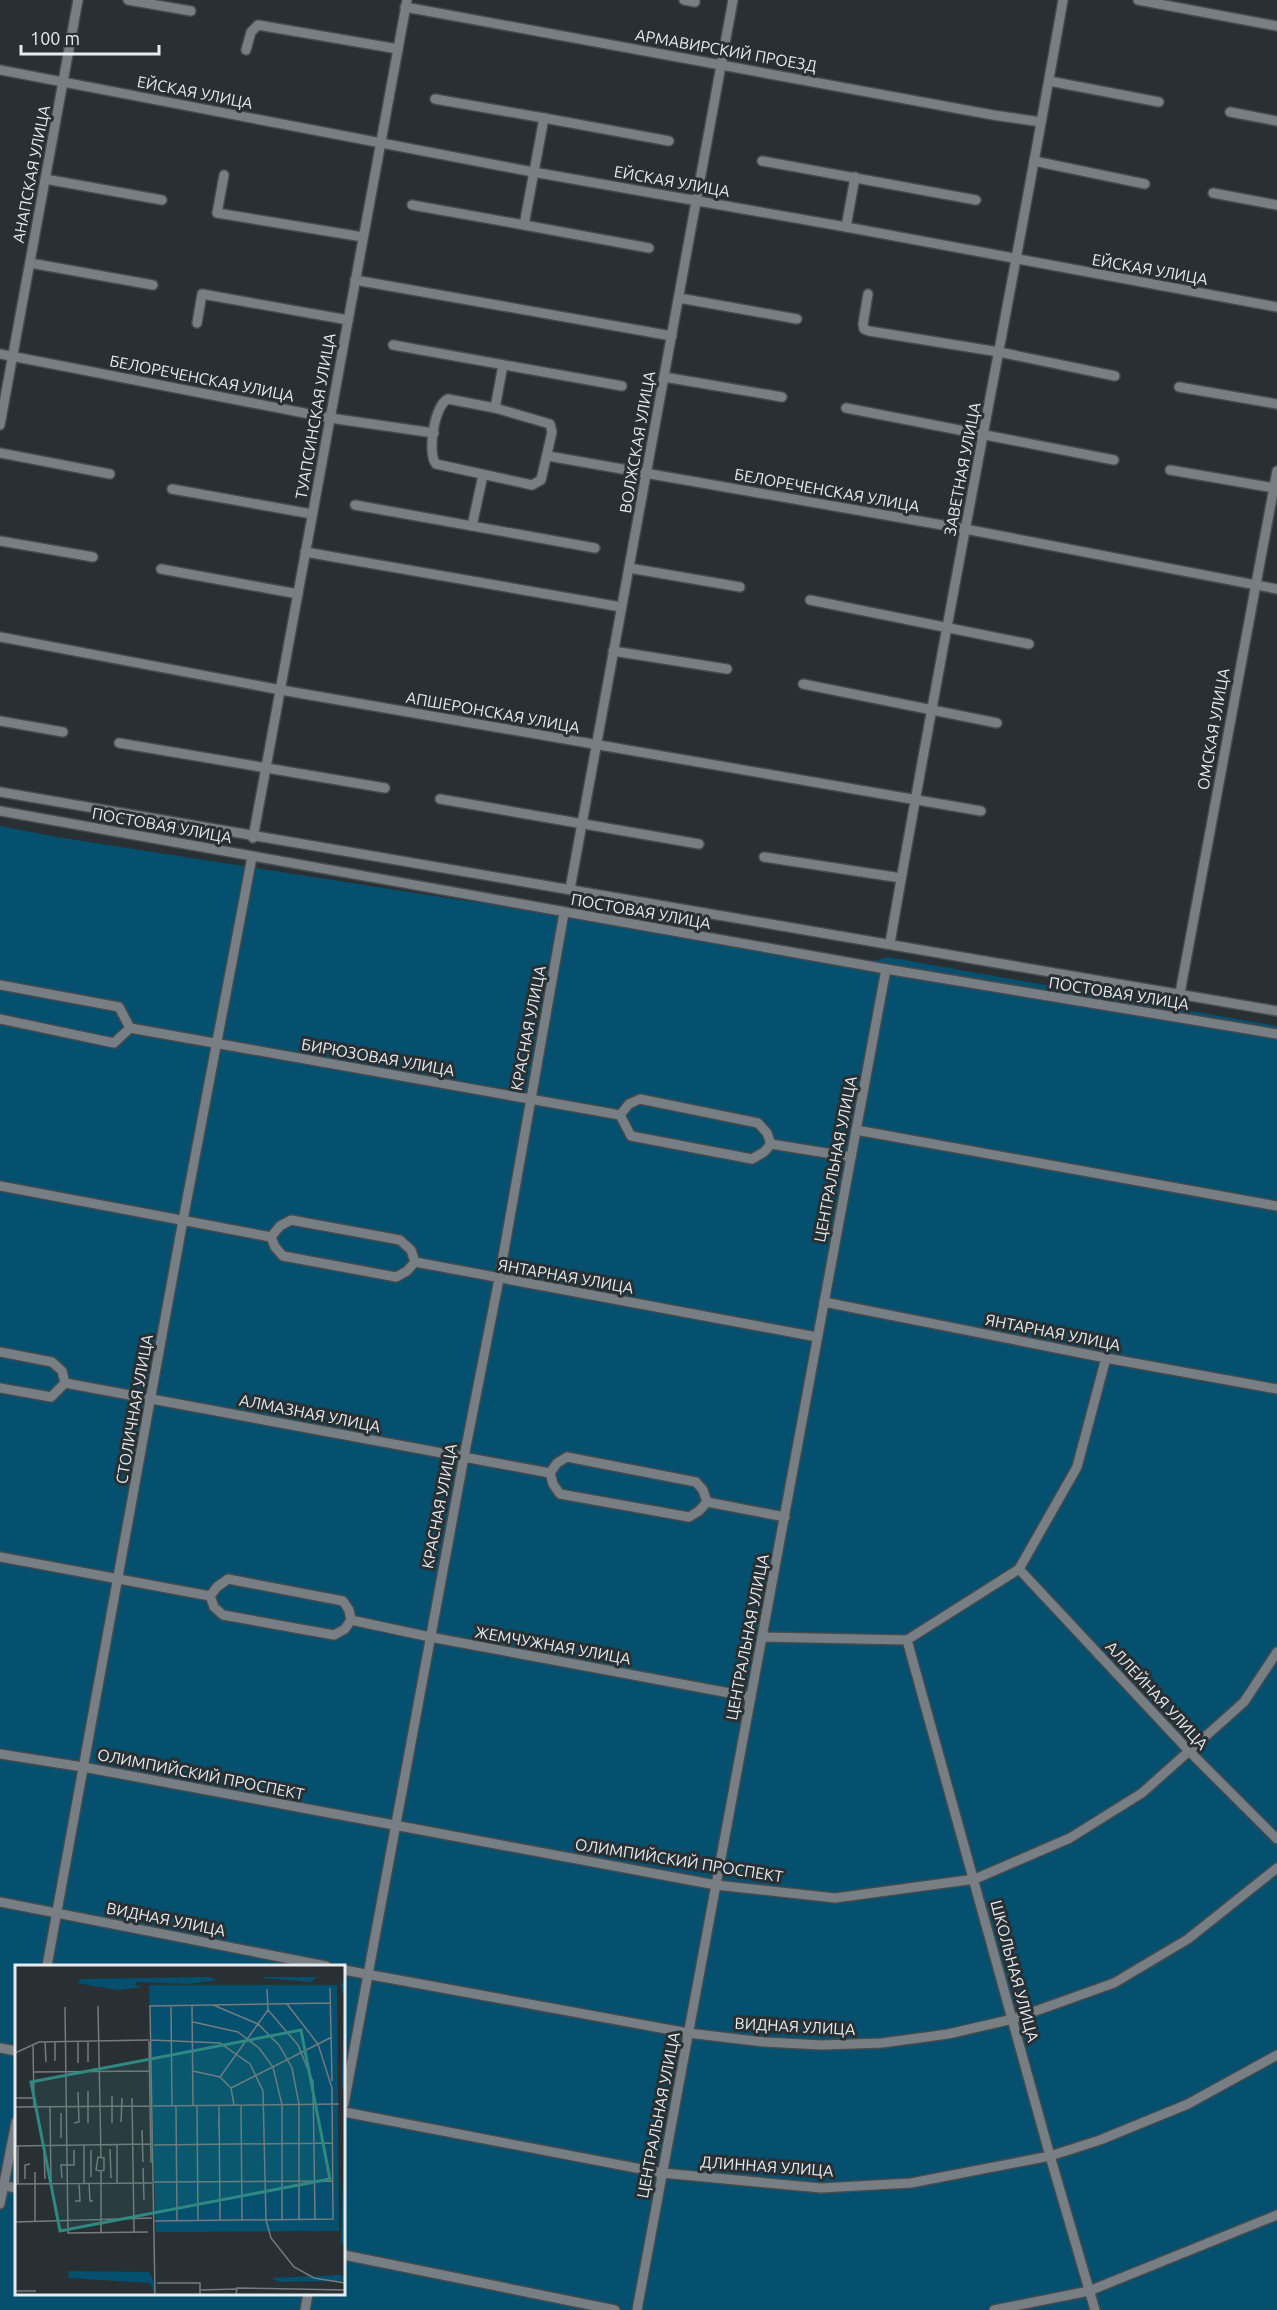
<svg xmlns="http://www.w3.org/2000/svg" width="1277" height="2310" font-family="Ubuntu,sans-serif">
	<rect width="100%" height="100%" fill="#293034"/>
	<path fill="#04506e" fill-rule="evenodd" d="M0,826L57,837L493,905L857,967L887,957L1277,1026V2310H0ZM16,1966H344V2294H16Z"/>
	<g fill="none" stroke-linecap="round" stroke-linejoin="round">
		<g stroke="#454b4e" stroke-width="12">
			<g id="minor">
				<path d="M128,0L191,11"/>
				<path d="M684,0L695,2"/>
				<path d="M1138,0L1277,26"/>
				<path d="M405,7L993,115L1041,122"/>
				<path d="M246,50L251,32L258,25L398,49"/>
				<path d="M0,70L533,172L846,227L1277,307"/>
				<path d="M1049,81L1159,102"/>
				<path d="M435,99L544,118L524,225L649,248"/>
				<path d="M1230,112L1277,121"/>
				<path d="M544,118L669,141"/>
				<path d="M762,161L976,200"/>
				<path d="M1034,161L1145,184"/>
				<path d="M224,175L217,213L363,237"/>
				<path d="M45,179L162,200"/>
				<path d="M1213,193L1277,205"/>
				<path d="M412,205L524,225"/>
				<path d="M846,227L855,177"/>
				<path d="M30,263L153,285"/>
				<path d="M355,280L672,336"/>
				<path d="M868,294L863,324L864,329L869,331L999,352L1115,376"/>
				<path d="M679,298L797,319"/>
				<path d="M197,323L202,294L348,320"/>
				<path d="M393,345L622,386"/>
				<path d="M0,354L330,418L434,433"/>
				<path d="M664,377L782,397"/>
				<path d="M1179,387L1277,404"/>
				<path d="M448,399L495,408L550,424L552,432L541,480L532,485L436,464C427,454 434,405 448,399Z"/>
				<path d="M495,408L503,365"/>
				<path d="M846,408L1114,460"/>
				<path d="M0,425L78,0"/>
				<path d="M0,453L110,474"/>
				<path d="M548,456L965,529L1277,589"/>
				<path d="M1170,470L1274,488"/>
				<path d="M172,489L312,514"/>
				<path d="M355,505L595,548"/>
				<path d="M472,526L483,475"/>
				<path d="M0,541L93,557"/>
				<path d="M305,552L621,607"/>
				<path d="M629,568L740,587"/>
				<path d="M161,569L298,594"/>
				<path d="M810,600L1029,644"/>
				<path d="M0,637L281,690L981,811"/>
				<path d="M613,651L727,669"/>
				<path d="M803,684L997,723"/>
				<path d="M0,721L63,732"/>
				<path d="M119,743L385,788"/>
				<path d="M0,792C425,868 852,935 1277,1011"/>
				<path d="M440,799L699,844"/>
				<path d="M0,811L886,969L1277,1034"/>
				<path d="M253,838L407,0"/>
				<path d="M764,857L901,878"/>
				<path d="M570,889L733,0"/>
				<path d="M890,943C944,628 1008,315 1063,0"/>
				<path d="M0,985L119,1007L130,1028"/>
				<path d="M1180,993L1277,471"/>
				<path d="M0,1019L114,1043L130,1028L620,1115L629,1104L640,1099L758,1123L767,1133L771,1144L851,1157"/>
				<path d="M620,1115L631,1136L752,1159L764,1152L771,1144"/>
				<path d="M856,1130L1277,1206"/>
				<path d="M0,1186L271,1237L280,1226L291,1220L400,1240L411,1250L415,1262L817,1337"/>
				<path d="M271,1237L275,1247L283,1256L396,1277L407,1271L415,1262"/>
				<path d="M824,1302L1106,1358L1277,1389"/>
				<path d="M0,1352L52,1362L62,1371L65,1383"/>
				<path d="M0,1388L51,1397L65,1383L550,1473L553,1484L560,1494L689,1517L699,1511L707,1502L785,1517"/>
				<path d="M550,1473L557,1463L567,1457L696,1482L703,1490L707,1502"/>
				<path d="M0,1557L210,1596L214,1607L223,1615L334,1635L345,1629L351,1620L430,1637L751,1697"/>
				<path d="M1019,1569L1189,1751L1277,1839"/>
				<path d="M210,1596L217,1587L228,1579L343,1601L349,1610L351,1620"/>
				<path d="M762,1637L907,1640L1019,1569L1077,1467L1106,1358"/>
				<path d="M907,1640L1050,2156L1095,2310"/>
				<path d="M0,1754L83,1767L716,1885L835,1898L975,1879L1070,1838L1142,1793L1244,1702L1277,1652"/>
				<path d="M0,1902L326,1966"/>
				<path d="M47,1966L183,1220L252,857"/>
				<path d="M344,1970L688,2033L764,2042L822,2045L882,2043L948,2034L1013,2019L1114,1983L1188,1939L1277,1868"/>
				<path d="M0,2048L16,2051"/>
				<path d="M344,2104L464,1457L499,1279L564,913"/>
				<path d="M344,2112L662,2173L821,2188L911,2183L1050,2156L1100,2140L1188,2104L1277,2055"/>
				<path d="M0,2185L16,2188"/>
				<path d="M0,2204L16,2122"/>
				<path d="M344,2255L615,2310"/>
				<path d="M305,2310L308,2294"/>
				<path d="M637,2310L886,969"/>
				<path d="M994,2310L1089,2291L1277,2215"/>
			</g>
		</g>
		<use href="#minor" stroke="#787f84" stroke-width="9"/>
	</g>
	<g text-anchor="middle" stroke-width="6" stroke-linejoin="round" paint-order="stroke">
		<g font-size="16" fill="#e7ebee" stroke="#293034">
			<text transform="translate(726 50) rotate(10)" y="6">АРМАВИРСКИЙ ПРОЕЗД</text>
			<text transform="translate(195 92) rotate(11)" y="6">ЕЙСКАЯ УЛИЦА</text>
			<text transform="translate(31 174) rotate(-79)" y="6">АНАПСКАЯ УЛИЦА</text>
			<text transform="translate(672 181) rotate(10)" y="6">ЕЙСКАЯ УЛИЦА</text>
			<text transform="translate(1150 269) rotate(10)" y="6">ЕЙСКАЯ УЛИЦА</text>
			<text transform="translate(202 378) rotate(11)" y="6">БЕЛОРЕЧЕНСКАЯ УЛИЦА</text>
			<text transform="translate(315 416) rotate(-80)" y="6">ТУАПСИНСКАЯ УЛИЦА</text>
			<text transform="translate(637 442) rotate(-80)" y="6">ВОЛЖСКАЯ УЛИЦА</text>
			<text transform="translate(962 469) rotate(-79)" y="6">ЗАВЕТНАЯ УЛИЦА</text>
			<text transform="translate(827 490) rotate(10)" y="6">БЕЛОРЕЧЕНСКАЯ УЛИЦА</text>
			<text transform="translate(493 712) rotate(10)" y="6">АПШЕРОНСКАЯ УЛИЦА</text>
			<text transform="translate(1213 729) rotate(-80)" y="6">ОМСКАЯ УЛИЦА</text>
			<text transform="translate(162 825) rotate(10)" y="6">ПОСТОВАЯ УЛИЦА</text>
			<text transform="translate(641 911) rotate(10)" y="6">ПОСТОВАЯ УЛИЦА</text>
			<text transform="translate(1119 993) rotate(9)" y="6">ПОСТОВАЯ УЛИЦА</text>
			<text transform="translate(528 1028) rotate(-79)" y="6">КРАСНАЯ УЛИЦА</text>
			<text transform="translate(378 1057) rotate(10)" y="6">БИРЮЗОВАЯ УЛИЦА</text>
			<text transform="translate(835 1159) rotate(-79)" y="6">ЦЕНТРАЛЬНАЯ УЛИЦА</text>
			<text transform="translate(566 1276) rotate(10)" y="6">ЯНТАРНАЯ УЛИЦА</text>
			<text transform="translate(1053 1332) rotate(11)" y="6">ЯНТАРНАЯ УЛИЦА</text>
			<text transform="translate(134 1409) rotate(-80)" y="6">СТОЛИЧНАЯ УЛИЦА</text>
			<text transform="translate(310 1413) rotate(11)" y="6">АЛМАЗНАЯ УЛИЦА</text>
			<text transform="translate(439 1506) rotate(-79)" y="6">КРАСНАЯ УЛИЦА</text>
			<text transform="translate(747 1637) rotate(-79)" y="6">ЦЕНТРАЛЬНАЯ УЛИЦА</text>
			<text transform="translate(553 1645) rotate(10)" y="6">ЖЕМЧУЖНАЯ УЛИЦА</text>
			<text transform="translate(1157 1695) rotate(47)" y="6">АЛЛЕЙНАЯ УЛИЦА</text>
			<text transform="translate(201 1774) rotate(11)" y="6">ОЛИМПИЙСКИЙ ПРОСПЕКТ</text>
			<text transform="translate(679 1860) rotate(9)" y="6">ОЛИМПИЙСКИЙ ПРОСПЕКТ</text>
			<text transform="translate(166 1919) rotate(11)" y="6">ВИДНАЯ УЛИЦА</text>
			<text transform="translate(1015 1971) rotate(75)" y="6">ШКОЛЬНАЯ УЛИЦА</text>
			<text transform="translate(795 2026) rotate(3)" y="6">ВИДНАЯ УЛИЦА</text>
			<text transform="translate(658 2115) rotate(-79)" y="6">ЦЕНТРАЛЬНАЯ УЛИЦА</text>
			<text transform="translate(767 2166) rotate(4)" y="6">ДЛИННАЯ УЛИЦА</text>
		</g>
	</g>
	<g transform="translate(15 1965)">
		<rect width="330" height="330" fill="#293034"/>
		<path d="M134,20H322L324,266L141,267Z" fill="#04506e"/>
		<path d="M194,12L203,15L174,19L122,17L120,20L128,22L102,25L62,18L66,14ZM302,12L296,17L247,13L250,12ZM325,17L330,20V139L327,118L329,33ZM330,141V281L326,277ZM54,306L134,307L140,319L139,330L136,318L53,313ZM323,310L330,311V316L264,317L257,313Z" fill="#04506e"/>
		<path fill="none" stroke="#757b7e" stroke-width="1.5" d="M315,23L317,116M156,40L157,141M177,40L178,140M198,40L243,59L264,80L277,103L284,139V255M83,41L86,192M50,42L53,268L133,267M253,45L283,80L298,117L300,254M178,57L223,67L244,83L258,102L267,140V255M136,75L205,78L235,99L248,126L251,255L256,273L279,302L299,313L330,318M63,76V98M73,76V97M134,76L136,198M30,77L31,97M40,77V96M18,79L19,142M0,88L24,77L134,75M178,106L205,112L216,123L219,140M19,107L134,106M205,112L253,45L252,24M216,123L317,72M0,133H19M117,133L119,267M182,140L183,256M204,140L205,255M226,140L227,255M138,141L324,139M161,141L162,255M0,142L135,141M35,142L36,219M46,148V173M204,149V168M106,157L107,133M59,158L64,157L63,127M73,158V126M97,158V131M127,165L128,197M69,180V218M102,180V218M139,180L318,178M0,181L136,179M3,181V219M95,184L96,213M29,185L30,214M76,185V212M128,203L129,235M86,206L81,205L83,192L89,193V205L86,206V268M20,207V257M47,213L46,200H59V185M10,214V200L15,199M139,217L318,216M74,218L75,236H78M0,219L137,218M60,236H65L64,218M140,256L318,254L317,123L303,79L272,39M0,257L137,253M142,318H185V330M185,325L221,324M0,326H21M140,330L135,41L316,38M221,330L222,323L330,325"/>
		<path fill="#2f8881" fill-opacity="0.15" stroke="#2f8881" stroke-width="3" d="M286,65L315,214L45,266L16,117Z"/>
		<rect width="330" height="330" fill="none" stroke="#e7ebee" stroke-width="3"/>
	</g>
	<path d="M21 45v9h138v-9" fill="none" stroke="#e7ebee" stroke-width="3"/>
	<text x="30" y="45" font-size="18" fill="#e7ebee" stroke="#293034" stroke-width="4.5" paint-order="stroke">100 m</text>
</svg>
